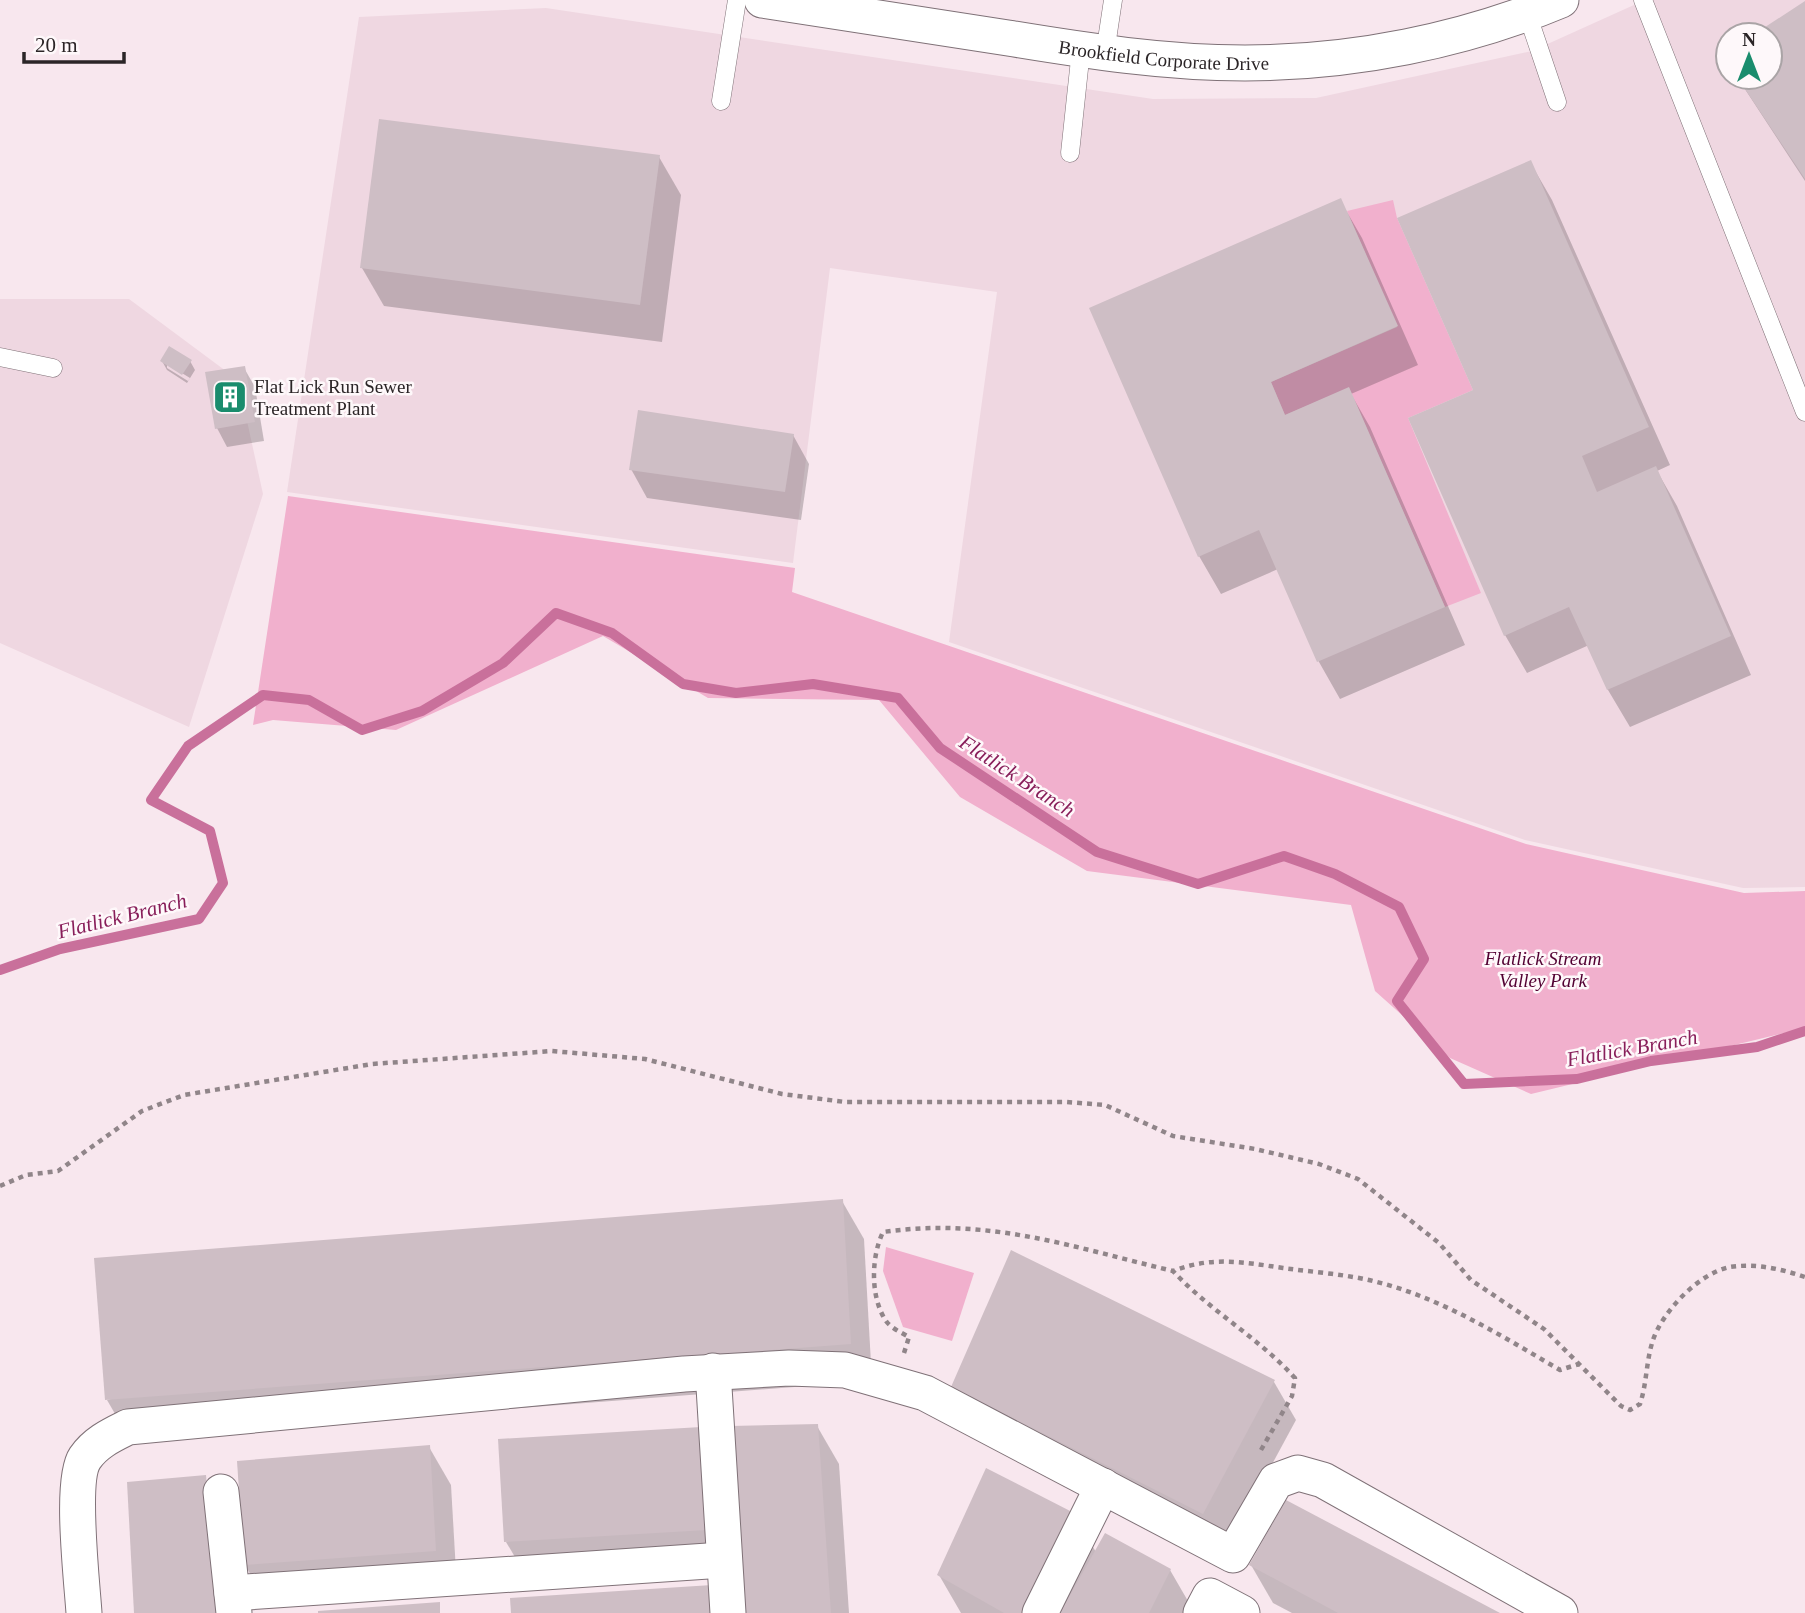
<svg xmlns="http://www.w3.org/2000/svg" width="1805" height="1613" font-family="Georgia,serif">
	<rect width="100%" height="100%" fill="#f8e7ee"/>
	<g fill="#efd7e1" fill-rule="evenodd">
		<path d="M1645,0H1805V887L1743,888L1525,840L949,642L997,292L830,268L793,563L287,492L359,17L546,8L1153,99L1316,98L1532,51ZM1728,35H1770V77H1728Z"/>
		<path d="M0,299H129L238,380L263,494L189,727L0,643Z"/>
	</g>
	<g fill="#f1b0cd">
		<path d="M1393,200L1397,218L1473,390L1408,418L1481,593L1445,607L1349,388L1285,415L1271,382L1397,327L1347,211Z"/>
		<path d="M288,496L795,568L792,592L1526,844L1744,893L1805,891V1028L1531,1094L1450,1058L1375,991L1351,905L1087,871L960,797L879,700L708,698L603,636L396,730L273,720L253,725Z"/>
		<path d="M886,1247L974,1273L952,1341L903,1327L883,1271Z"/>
	</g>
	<g fill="#0003" fill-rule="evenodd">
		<path d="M1805,3V181L1737,77H1770V35H1757Z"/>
		<path d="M659,157L681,195L662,342L384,306L362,268Z"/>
		<path d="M1530,162L1552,200L1670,465L1657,471L1677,506L1751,675L1630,727L1608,690L1589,645L1527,673L1505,635L1475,391Z"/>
		<path d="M1340,200L1362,238L1418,365L1351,394L1370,427L1465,645L1340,699L1319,662L1278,569L1221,594L1199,556Z"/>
		<path d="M162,361H190L195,370L187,383L167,370ZM167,364L190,378L188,381L167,368Z"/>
		<path d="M244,368L255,387L264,441L227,447L217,428Z"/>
		<path d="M793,435L809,464L801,520L647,498L631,469Z"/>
		<path d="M842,1201L864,1239L872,1381L129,1438L107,1400Z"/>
		<path d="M1274,1382L1296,1420L1225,1551L975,1425L953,1387Z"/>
		<path d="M817,1426L839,1464L849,1613H747Z"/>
		<path d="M700,1428L728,1567L528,1579L506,1542Z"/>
		<path d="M429,1447L451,1485L457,1589L267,1603L245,1565Z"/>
		<path d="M1074,1515L1096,1552L1170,1570L1192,1608L1190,1613H961L939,1575Z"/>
		<path d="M1251,1565L1496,1613H1292L1273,1603Z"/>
	</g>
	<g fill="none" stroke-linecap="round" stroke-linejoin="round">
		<path stroke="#c9709b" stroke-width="10" d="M0,970L60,949L199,919L223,883L210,831L151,800L188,746L263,695L309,700L362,730L422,711L503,663L556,613L612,633L683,684L736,693L813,684L898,698L940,748L1097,852L1198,884L1284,856L1335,874L1399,907L1424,959L1397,1001L1464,1084L1577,1079L1651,1061L1757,1047L1805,1031"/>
	</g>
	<g fill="#cebec5">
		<path d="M1805,1V179L1737,77H1770V35H1753Z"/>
		<path d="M379,119L660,155L640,305L360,268Z"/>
		<path d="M1531,160L1649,427L1582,456L1597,492L1656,466L1731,636L1607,690L1569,607L1504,636L1408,418L1473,390L1397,218Z"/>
		<path d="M1341,198L1398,326L1271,382L1285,415L1349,387L1445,607L1317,662L1259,530L1198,557L1089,308Z"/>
		<path d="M169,346L192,360L182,375L160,361Z"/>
		<path d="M245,366L255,422L215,429L205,372Z"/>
		<path d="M638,410L794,434L785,492L629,470Z"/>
		<path d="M843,1199L851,1344L105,1400L94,1258Z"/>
		<path d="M1011,1250L1275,1380L1203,1514L951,1387Z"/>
		<path d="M818,1424L831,1613H745L730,1426Z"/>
		<path d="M701,1427L707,1530L504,1542L498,1439Z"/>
		<path d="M430,1445L436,1551L244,1565L237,1461Z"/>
		<path d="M986,1468L1076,1514L1024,1613H1004L937,1575Z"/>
		<path d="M206,1475L217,1613H134L127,1482Z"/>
		<path d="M1286,1500L1500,1613H1338L1249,1565Z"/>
		<path d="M1105,1533L1171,1569L1149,1613H1060Z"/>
		<path d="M712,1585L714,1613H511L510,1598Z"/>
		<path d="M440,1602V1613H318V1611Z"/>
	</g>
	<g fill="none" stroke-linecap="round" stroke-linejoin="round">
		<g stroke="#7f7177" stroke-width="19">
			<g id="lane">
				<path d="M1643,0L1805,412"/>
				<path d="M1525,7L1557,102"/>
				<path d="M1105,53L1113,0"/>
				<path d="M721,101L737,0"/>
				<path d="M1070,153L1081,50"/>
				<path d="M0,357L53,368"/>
			</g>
		</g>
		<g stroke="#7f7177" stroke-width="37">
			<g id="street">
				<path id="s1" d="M762,0C844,13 926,26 1008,38C1087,51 1165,63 1245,63C1352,63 1463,41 1561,0"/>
				<path d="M713,1371L728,1613"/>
				<path d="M221,1492L234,1613"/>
				<path d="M232,1593L723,1560"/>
				<path d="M84,1613C82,1582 70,1480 85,1458C96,1442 112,1435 128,1427L684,1374L789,1368L845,1370L925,1393L1233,1555L1276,1481L1298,1473L1323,1480L1560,1613"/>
				<path d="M1040,1613L1103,1486"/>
				<path d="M1201,1613L1210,1596L1242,1613"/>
			</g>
		</g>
		<g stroke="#908589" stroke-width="4.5" stroke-dasharray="5 5" stroke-linecap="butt">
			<path d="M0,1186L26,1175L58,1171L142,1111L184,1095L372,1064L552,1051L645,1059L782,1094L845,1102H1067L1105,1105L1173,1136L1255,1149L1319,1164L1358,1179L1439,1243L1471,1280L1544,1329L1621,1406L1630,1410L1640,1404C1647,1383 1646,1361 1653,1340C1663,1311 1699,1273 1730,1267C1756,1263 1781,1269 1805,1277"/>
			<path d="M904,1353L909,1337C902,1333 891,1328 886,1321C870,1297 871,1257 883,1232C989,1217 1072,1247 1173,1271"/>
			<path d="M1261,1450L1292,1396L1295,1378C1259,1338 1210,1311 1173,1271C1212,1256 1242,1262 1283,1268C1312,1272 1344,1274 1373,1281C1440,1297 1500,1335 1560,1370L1579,1364"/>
		</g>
		<use href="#lane" stroke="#fff" stroke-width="18"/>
		<use href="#street" stroke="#fff" stroke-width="35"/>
	</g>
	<defs>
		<g id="building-square" transform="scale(1.75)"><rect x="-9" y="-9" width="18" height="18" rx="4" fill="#1a8c6d" stroke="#fef8fa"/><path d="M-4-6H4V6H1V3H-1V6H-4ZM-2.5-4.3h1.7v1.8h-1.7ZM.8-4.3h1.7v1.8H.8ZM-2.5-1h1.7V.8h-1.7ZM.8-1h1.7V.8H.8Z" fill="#fff"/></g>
	</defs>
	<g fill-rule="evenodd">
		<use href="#building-square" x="230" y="397"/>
	</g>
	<g text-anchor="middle" stroke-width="5" stroke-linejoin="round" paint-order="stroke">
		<g font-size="19" fill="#2b2527" stroke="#fef8fa">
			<text dy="7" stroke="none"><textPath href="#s1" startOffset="406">Brookfield Corporate Drive</textPath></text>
		</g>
		<g font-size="19" fill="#2b2527" stroke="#fef8fa" text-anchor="start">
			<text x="254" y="393">Flat Lick Run Sewer<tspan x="254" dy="22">Treatment Plant</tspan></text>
		</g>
		<g font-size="19" font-style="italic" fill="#520032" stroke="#fef8fa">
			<text x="1543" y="965">Flatlick Stream<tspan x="1543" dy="22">Valley Park</tspan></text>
		</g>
		<g font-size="21" font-style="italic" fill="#881e5a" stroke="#fef8fa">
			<text transform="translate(1017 776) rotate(33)" y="7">Flatlick Branch</text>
			<text transform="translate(122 916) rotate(-14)" y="7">Flatlick Branch</text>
			<text transform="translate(1632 1048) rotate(-10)" y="7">Flatlick Branch</text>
		</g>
	</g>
	<g transform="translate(1749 56)"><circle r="33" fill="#fef8fa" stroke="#aaa4a6" stroke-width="2"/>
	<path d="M0-5L12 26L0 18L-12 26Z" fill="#1a8c6d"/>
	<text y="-10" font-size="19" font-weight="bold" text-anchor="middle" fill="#2b2527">N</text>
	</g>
	<path d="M24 52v10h100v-10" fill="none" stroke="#2b2527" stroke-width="3.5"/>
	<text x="35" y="52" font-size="21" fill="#2b2527" stroke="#fef8fa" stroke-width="5" paint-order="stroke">20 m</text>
</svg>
